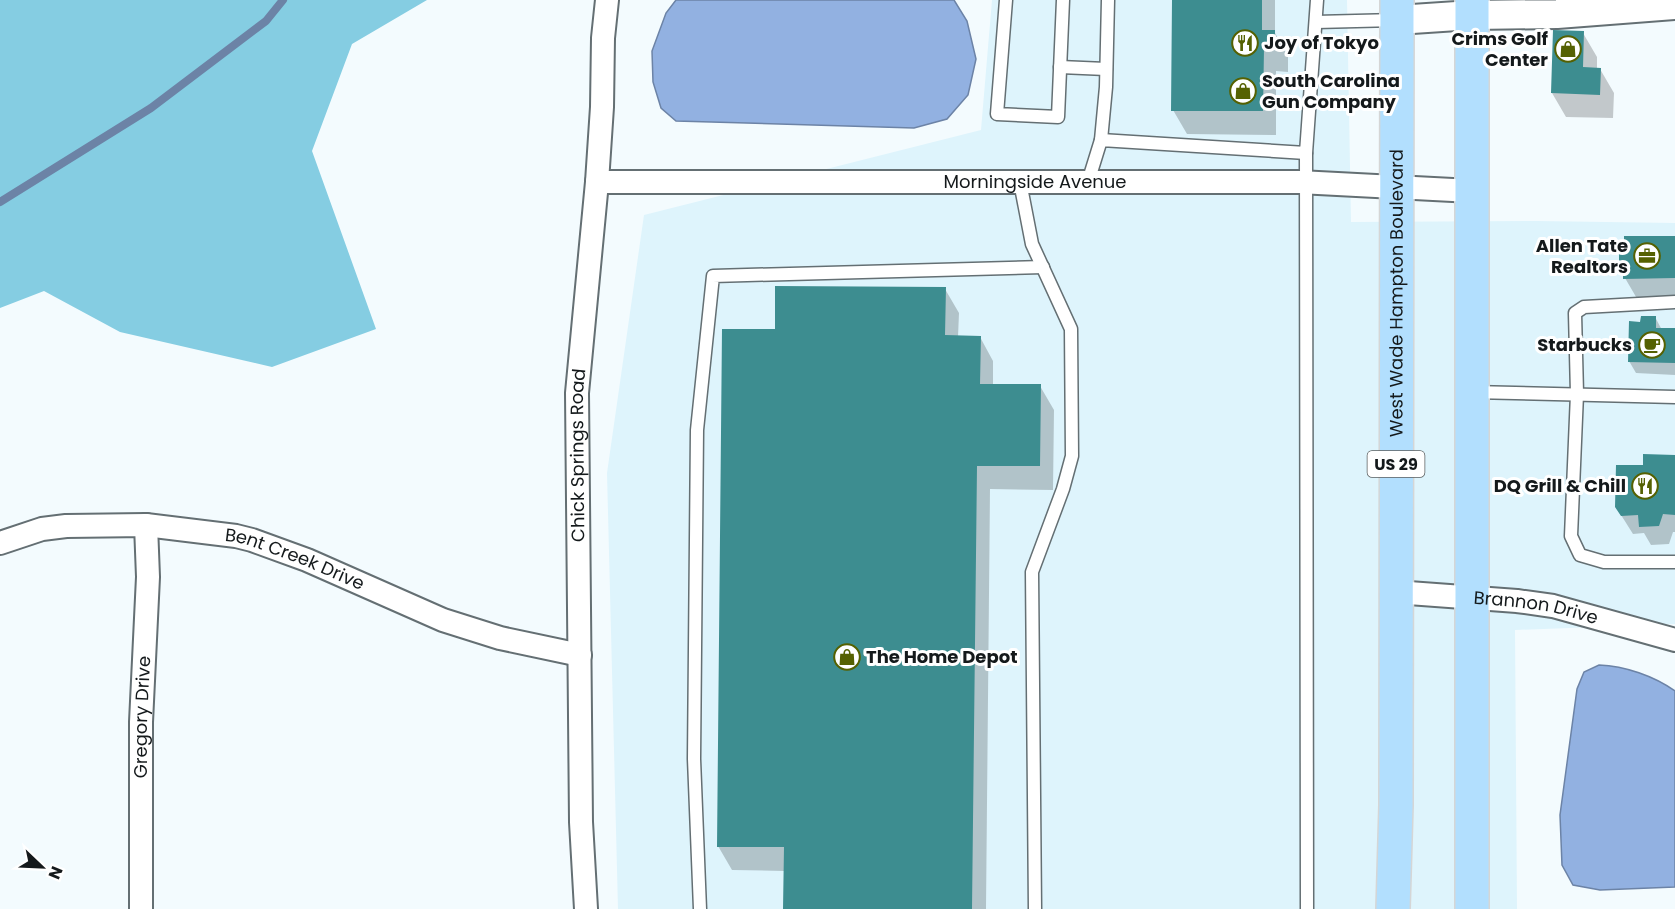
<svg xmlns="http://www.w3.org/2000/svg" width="1675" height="909" font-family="Poppins,sans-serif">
	<rect width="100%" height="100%" fill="#f3fbfe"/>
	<path fill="#def4fc" d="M992,0H1347L1351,222L1537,221L1675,223V624L1515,630L1517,909H618L607,473L644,215L981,130Z"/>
	<path fill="#85cde2" d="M0,0H427L352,44L312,151L376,329L272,367L120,332L44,291L0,308Z"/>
	<g fill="#92b1e1" stroke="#6c83a6" stroke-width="1.5">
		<path d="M676,0H954L967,21L976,59L968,95L947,119L914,128L676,121L661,108L653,82L652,51L666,13Z"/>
		<path d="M1599,665C1625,666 1654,676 1675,691V887L1600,890L1573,885L1562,865L1560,815L1577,689L1584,672Z"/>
	</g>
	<g fill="#0003">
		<path d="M1173,0H1275V33L1288,56V72L1276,71V135L1187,134L1173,110Z"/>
		<path d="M1583,33L1597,57V69H1600L1614,93L1613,118L1566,117L1552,93Z"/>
		<path d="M1675,237V302H1639L1625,278V274L1621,267Z"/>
		<path d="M945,289L959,313L958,337H980L993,361V385L1040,386L1054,410L1053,490L990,489L986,909H785V871L732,870L718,846L776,331Z"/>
		<path d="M1655,317L1662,330H1675V375L1636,373L1629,361L1642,323Z"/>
		<path d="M1675,457V532H1673L1669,544L1651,545L1644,533L1633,534L1616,507L1644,467Z"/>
	</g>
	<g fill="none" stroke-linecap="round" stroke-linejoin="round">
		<path stroke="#6c83a6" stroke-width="8" d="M0,202L151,108L266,21L283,0"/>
	</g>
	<g fill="#3d8d90">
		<path d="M1172,0H1262V30H1275V48H1264L1263,111H1171Z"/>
		<path d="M1553,30L1584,31L1583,67L1601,68L1600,95L1551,93Z"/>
		<path d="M1624,236H1675V278L1623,279V267H1619V245H1624Z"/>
		<path d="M775,286L946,287L945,335L981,336L980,384H1041L1040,466H977L972,909H783L784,847H717L722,329H775Z"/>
		<path d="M1641,316H1656V328H1675V363L1628,362L1629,321L1640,322Z"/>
		<path d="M1643,454L1675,455V515L1663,514L1659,526L1639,527L1638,515L1621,516L1615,507L1616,465H1643Z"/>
	</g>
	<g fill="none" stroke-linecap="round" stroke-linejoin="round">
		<g stroke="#646f73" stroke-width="15">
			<g id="service">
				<path d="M1006,0L997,114L1058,117L1063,0"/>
				<path d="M1316,22L1396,20"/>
				<path d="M1060,67L1106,69"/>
				<path d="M1101,140L1106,87L1108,0"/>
				<path d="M1306,153L1307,909"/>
				<path d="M1020,182L1032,244L1071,329L1072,456L1063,489L1032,572L1035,909"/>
				<path d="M1088,182L1101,140L1306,153L1317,0"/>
				<path d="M1675,302L1584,307L1575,313L1577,394L1571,536L1580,555L1604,562H1675"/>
				<path d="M1472,392L1675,397"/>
				<path d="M700,909L694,759L697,430L713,276L1043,267"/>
			</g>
		</g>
		<g stroke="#646f73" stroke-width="26">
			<g id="minor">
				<path id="s1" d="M597,182H1299L1472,191"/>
				<path id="s2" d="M0,543L42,529L66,526L146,525L236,536L252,540L307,560L443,620L500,638L580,655"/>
				<path id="s3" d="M1395,592L1517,601L1553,606L1675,640"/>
				<path id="s4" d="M141,909V722L148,577L146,525"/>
				<path id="s5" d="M586,909L581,822L577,393L597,182L602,107L603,38L607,0"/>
			</g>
		</g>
		<g stroke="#646f73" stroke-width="32">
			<path id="tertiary" d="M1397,20L1472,15L1557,14L1675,5"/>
		</g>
		<g stroke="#d5d6d6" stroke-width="36">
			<g id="primary">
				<path id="s6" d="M1393,909L1396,805L1397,0"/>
				<path d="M1472,909V0"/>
			</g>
		</g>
		<use href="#service" stroke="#fff" stroke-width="12"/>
		<use href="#minor" stroke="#fff" stroke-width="22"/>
		<use href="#tertiary" stroke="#fff" stroke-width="28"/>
		<use href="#primary" stroke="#b2dffe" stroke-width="33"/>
	</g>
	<defs>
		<g id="restaurant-ring" transform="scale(1.35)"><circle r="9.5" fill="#fff" stroke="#556102" stroke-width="1.5"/><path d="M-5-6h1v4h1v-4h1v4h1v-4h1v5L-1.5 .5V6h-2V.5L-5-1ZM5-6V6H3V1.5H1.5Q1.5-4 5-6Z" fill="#556102"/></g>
		<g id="shop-ring" transform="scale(1.35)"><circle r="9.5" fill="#fff" stroke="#556102" stroke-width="1.5"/><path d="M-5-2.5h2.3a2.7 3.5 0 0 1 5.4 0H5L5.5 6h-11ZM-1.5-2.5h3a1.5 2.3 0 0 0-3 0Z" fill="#556102"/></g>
		<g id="office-ring" transform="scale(1.35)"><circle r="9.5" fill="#fff" stroke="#556102" stroke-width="1.5"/><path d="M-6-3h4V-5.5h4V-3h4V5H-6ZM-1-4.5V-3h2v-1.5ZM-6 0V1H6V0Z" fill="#556102"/></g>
		<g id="cafe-ring" transform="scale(1.35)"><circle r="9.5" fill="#fff" stroke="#556102" stroke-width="1.5"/><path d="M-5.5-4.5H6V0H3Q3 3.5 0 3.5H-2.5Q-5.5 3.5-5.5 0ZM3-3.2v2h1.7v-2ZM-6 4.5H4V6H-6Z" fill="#556102"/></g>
	</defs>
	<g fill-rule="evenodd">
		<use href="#restaurant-ring" x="1245" y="43"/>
		<use href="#shop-ring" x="1568" y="49"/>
		<use href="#shop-ring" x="1243" y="91"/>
		<use href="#office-ring" x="1647" y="256"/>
		<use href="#cafe-ring" x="1652" y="345"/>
		<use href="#restaurant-ring" x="1645" y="486"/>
		<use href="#shop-ring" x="847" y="657"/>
	</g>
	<g text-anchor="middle" stroke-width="6" stroke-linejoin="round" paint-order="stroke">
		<rect fill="#fff" stroke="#5a5e5f" stroke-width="1.5" x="1367.5" y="451" width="57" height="26" rx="4.5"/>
		<g font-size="16" font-weight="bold" fill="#14191b">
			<text x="1396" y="470">US 29</text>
		</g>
		<g font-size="18" font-weight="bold" fill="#14191b" stroke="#fff" text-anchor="end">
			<text x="1548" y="45">Crims Golf<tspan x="1548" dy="21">Center</tspan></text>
			<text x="1264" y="49" text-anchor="start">Joy of Tokyo</text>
			<text x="1262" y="87" text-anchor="start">South Carolina<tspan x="1262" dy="21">Gun Company</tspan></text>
			<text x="1628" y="252">Allen Tate<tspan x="1628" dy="21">Realtors</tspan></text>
			<text x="1632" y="351">Starbucks</text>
			<text x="1626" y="492">DQ Grill &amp; Chill</text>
			<text x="866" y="663" text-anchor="start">The Home Depot</text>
		</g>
		<g font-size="18" fill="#14191b" stroke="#fff">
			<text dy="6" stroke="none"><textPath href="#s1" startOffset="438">Morningside Avenue</textPath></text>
			<text dy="6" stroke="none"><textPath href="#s6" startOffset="616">West Wade Hampton Boulevard</textPath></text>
			<text dy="6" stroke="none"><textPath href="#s5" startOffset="454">Chick Springs Road</textPath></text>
			<text dy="6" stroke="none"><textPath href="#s2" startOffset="302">Bent Creek Drive</textPath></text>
			<text dy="6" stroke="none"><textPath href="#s3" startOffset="142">Brannon Drive</textPath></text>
			<text dy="6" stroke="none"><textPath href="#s4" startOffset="192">Gregory Drive</textPath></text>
		</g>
	</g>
	<g transform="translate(42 867) rotate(113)" stroke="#ffffff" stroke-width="4.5" paint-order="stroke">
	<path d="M0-4.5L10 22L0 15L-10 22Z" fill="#14191b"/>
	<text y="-9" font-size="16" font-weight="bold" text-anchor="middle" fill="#14191b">N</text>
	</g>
</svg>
